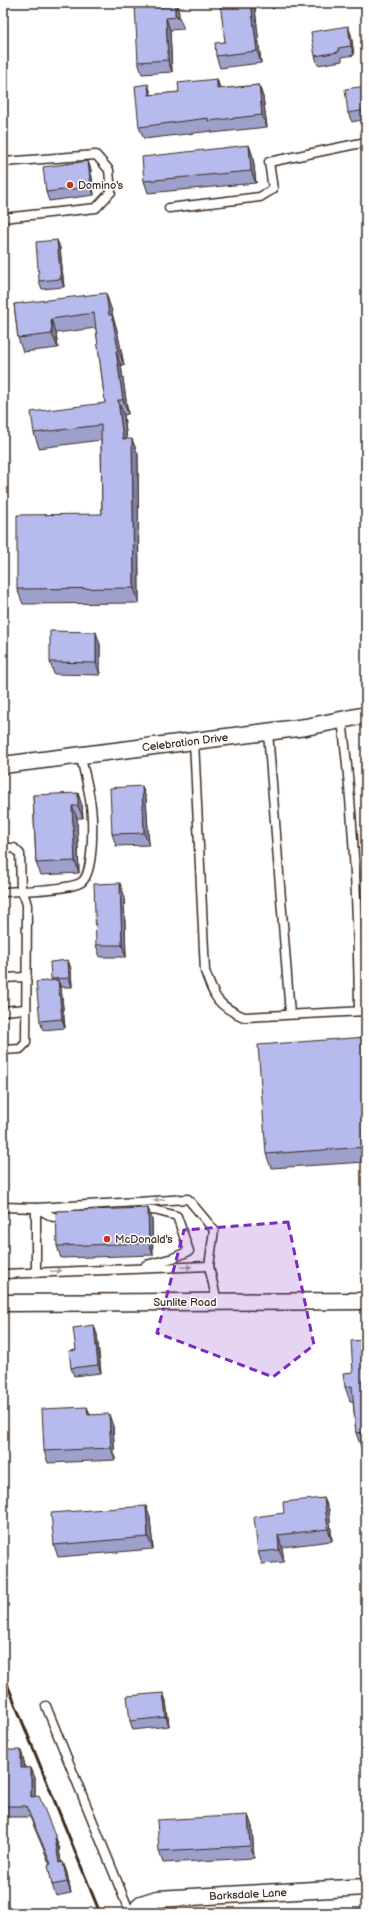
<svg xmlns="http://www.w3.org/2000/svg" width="369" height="1916" font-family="'Balsamiq Sans',sans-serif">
	<rect width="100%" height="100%" fill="#fff"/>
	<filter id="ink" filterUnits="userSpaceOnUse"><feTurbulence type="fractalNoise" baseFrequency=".025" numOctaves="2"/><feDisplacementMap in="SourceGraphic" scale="8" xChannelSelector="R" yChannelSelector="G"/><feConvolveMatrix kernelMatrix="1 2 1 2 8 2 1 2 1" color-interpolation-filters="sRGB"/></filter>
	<g filter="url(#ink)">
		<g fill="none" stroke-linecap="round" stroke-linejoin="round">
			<g stroke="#3b2a1e" stroke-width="11">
				<g id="lane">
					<path d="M3,162L96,155L109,170L111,192L96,208L3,218"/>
					<path d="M169,208L260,197L273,189L269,162L366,142"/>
					<path d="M342,720C354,816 358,914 359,1011"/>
					<path d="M268,732L290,1014"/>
					<path d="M194,741L205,971C214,997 217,1006 244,1017L366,1011"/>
					<path d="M3,848H14L20,854L21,890L25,898L27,905L26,1043L20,1049L3,1050"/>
					<path d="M3,892C20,891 67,890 80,883C95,876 93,816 90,800C88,785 84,770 80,755"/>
					<path d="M3,978L27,977"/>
					<path d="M3,1011L26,1009"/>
					<path d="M3,1207L36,1208L188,1199L214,1230L209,1266L3,1274"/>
					<path d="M139,1211L154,1210L177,1216L189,1251L173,1258L146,1265"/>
					<path d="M209,1266L217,1302"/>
					<path d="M36,1272V1208L53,1217L66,1216"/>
					<path d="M46,1706L130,1913"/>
				</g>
			</g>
			<g stroke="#3b2a1e" stroke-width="19">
				<g id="street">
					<path d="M3,765L306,727L366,715"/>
					<path d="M3,1303L366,1301"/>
					<path d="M135,1913L141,1904L157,1899L366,1887"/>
				</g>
			</g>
			<use href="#lane" stroke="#fff" stroke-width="8"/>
			<use href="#street" stroke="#fff" stroke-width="16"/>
			<path stroke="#3b2a1e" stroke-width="3" d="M3,1674L100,1913"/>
		</g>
		<g fill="#9da0cb" stroke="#3b2a1e">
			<path d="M166,3H178L179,17L184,29L170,30L172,72L142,74L138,62L159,4L163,7Z"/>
			<path d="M266,3H278L273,9Z"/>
			<path d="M255,8L261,63L220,68L216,56Z"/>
			<path d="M351,34L354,55L342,57V61L318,65L315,56Z"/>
			<path d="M217,79L220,89L259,85L263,97L267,127L212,133V131L144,139L139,127L152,95L179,92Z"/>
			<path d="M366,86V119L352,122L348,113Z"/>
			<path d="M249,145L253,157L256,183L148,193L144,181Z"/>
			<path d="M88,161L91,170L94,195L49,201L46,192Z"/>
			<path d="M57,240L60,248L64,287L42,289L39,281Z"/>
			<path d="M14,304L111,308L113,317L117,330L124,365H121L128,414L124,415L127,439L138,454L139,603L23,604L17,589L102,514L101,440L39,448L34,433L105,403L96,328L56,333L58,348L23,352L18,338Z"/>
			<path d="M100,644V675L54,674L50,662Z"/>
			<path d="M142,786L146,798L149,845L116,846L112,834Z"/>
			<path d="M33,795L82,805L83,818H77L79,873L41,875L36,863Z"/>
			<path d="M120,883L124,895L126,957H100L96,945Z"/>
			<path d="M68,960L71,969L72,987H61L65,1028L43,1030L40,1021L52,980L51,979Z"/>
			<path d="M366,1037V1162L271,1168L266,1154Z"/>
			<path d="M148,1208L152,1220L153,1255L61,1258L57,1246Z"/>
			<path d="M97,1334L101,1373L74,1376L71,1368L76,1350Z"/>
			<path d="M366,1340V1447H361L356,1433L353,1401H350L345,1387L353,1372Z"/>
			<path d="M87,1407L90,1415L113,1426L115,1460L48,1463L44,1451Z"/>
			<path d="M324,1498L329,1510L332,1541L282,1547L284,1562L262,1564L258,1552L284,1513Z"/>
			<path d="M146,1506L150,1518L153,1549L58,1557L54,1545Z"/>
			<path d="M163,1693L166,1701L169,1726L133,1730L130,1721Z"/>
			<path d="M3,1750L24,1761L25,1768H31L35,1778V1797L56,1838L60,1849H59L61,1862H63L67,1873L71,1893L56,1896L52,1885L50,1865L30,1817H5L3,1812Z"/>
			<path d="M248,1815L252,1827L254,1858L163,1863L159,1851Z"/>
		</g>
		<g fill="#8082a5" stroke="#3b2a1e">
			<path d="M175,3H178V5L179,17L175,15Z"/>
			<path d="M251,3H253L255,8L261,63L257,51Z"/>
			<path d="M271,3H278L273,9Z"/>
			<path d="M166,18L170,30L172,72L168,60Z"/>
			<path d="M348,26L351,34L354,55L351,46Z"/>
			<path d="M217,79L221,91L217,89Z"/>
			<path d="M148,84L152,96L149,95Z"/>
			<path d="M259,85L263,97L267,127L262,115Z"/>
			<path d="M249,145L253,157L256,183L251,171Z"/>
			<path d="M88,161L91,170L94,195L91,187Z"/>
			<path d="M57,240L60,248L64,287L61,279Z"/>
			<path d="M106,293L111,308L113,317L117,330L124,365L118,350L109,315Z"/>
			<path d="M51,319L56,333L58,348L52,334Z"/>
			<path d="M116,351L121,365L128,414L123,400Z"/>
			<path d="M118,400L124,415L128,454L123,439Z"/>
			<path d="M132,439L138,454L139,603L134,588Z"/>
			<path d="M96,632L100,644V675L96,663Z"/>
			<path d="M142,786L146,798L149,845L144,833Z"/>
			<path d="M78,793L82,805L83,818L78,806Z"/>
			<path d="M72,806L77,818L79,873L75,861Z"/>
			<path d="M120,883L124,895L126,957L122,945Z"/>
			<path d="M68,960L71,969L72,987L69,978Z"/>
			<path d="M58,980L61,988L65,1028L62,1019Z"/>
			<path d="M148,1208L152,1220L153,1255L149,1243Z"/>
			<path d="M94,1325L97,1334L101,1373L98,1365Z"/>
			<path d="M87,1407L92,1419L88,1415Z"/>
			<path d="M109,1414L113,1426L115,1460L111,1448Z"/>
			<path d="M324,1498L329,1510L332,1541L328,1529Z"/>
			<path d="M146,1506L150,1518L153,1549L148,1537Z"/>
			<path d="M278,1535L282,1547L284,1562L279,1550Z"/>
			<path d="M163,1693L166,1701L169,1726L166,1717Z"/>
			<path d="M21,1750L24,1761L25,1779L21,1768Z"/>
			<path d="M31,1768L35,1778V1807L31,1797Z"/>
			<path d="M248,1815L252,1827L254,1858L250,1846Z"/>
			<path d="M55,1838L59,1849L63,1873L59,1863Z"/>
			<path d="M63,1862L67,1873L71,1893L67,1882Z"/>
		</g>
		<g fill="#b7baec" stroke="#3b2a1e">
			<path d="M136,3H158L163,7L166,3H175V15L179,17L166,18L168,60L138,62L135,7H137Z"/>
			<path d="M220,3H251L257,51L216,56L215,43L225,42Z"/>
			<path d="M348,26L351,46L338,48L339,52L315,56L311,32Z"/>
			<path d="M217,79V89L259,85L262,115L208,121V118L139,127L135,86L148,84L149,95L179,92L178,83Z"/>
			<path d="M366,86V110L348,113L345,89Z"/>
			<path d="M249,145L251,171L144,181L142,157Z"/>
			<path d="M88,161L91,187L46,192L43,167Z"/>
			<path d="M57,240L61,279L39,281L36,242Z"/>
			<path d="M106,293L109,315H112L118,350L116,351L123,400H118L123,439H132L134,588L17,589V515L102,514L101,425L34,433L31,412L105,403L94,313L51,319L52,334L18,338L14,304Z"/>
			<path d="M50,631L96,632V663L50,662Z"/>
			<path d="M142,786L144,833L112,834L110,788Z"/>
			<path d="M78,793V806H72L75,861L36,863L33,795Z"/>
			<path d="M120,883L122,945H96L94,884Z"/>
			<path d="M68,960L69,978L51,979L50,962Z"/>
			<path d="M58,980L62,1019L40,1021L36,982Z"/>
			<path d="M366,1037V1147L266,1154L258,1045Z"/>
			<path d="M148,1208L149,1243L57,1246L56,1211Z"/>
			<path d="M94,1325L98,1365L71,1368L69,1351L76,1350L73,1328Z"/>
			<path d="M366,1340V1432L356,1433L352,1386L345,1387L343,1373L353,1372L351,1341Z"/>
			<path d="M87,1407L88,1415L109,1414L111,1448L44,1451L42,1409Z"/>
			<path d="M324,1498L328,1529L278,1535L279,1550L258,1552L254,1517L284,1513L283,1502Z"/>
			<path d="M146,1506L148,1537L54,1545L51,1513Z"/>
			<path d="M163,1693L166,1717L130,1721L127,1696Z"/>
			<path d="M3,1750H21V1768H31V1797L39,1796L56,1838H55L59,1863L63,1862L67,1882L52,1885L48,1865L51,1864L26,1806H3Z"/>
			<path d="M248,1815L250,1846L159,1851L157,1820Z"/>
		</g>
		<defs><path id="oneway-solid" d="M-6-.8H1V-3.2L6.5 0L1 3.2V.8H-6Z"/></defs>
		<g fill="#a79f9a">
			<use href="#oneway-solid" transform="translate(159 1200) rotate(176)"/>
			<use href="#oneway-solid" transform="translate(186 1267) rotate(-2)"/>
			<use href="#oneway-solid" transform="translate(56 1271) rotate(-3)"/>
		</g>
	</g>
	<path fill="#7b2cbf" fill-opacity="0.2" stroke="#7b2cbf" stroke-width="3" stroke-dasharray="8 5" stroke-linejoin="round" d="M288,1222L314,1345L273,1377L157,1333L184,1230Z"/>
	<g fill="#c8321e" stroke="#fff" stroke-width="1.5">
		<circle cx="70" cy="185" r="4"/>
		<circle cx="107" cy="1239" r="4"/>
	</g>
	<g text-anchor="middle" stroke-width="3" stroke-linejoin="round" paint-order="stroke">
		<g font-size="11" fill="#3b2a1e" stroke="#fff" text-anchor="start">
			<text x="78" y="189">Domino's</text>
			<text x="115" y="1243">McDonald's</text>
		</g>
		<g font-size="11" fill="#3b2a1e" stroke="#fff">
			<text transform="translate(185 742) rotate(-7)" y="4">Celebration Drive</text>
			<text x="185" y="1306">Sunlite Road</text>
			<text transform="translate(248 1894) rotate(-3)" y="4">Barksdale Lane</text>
		</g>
	</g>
	<rect width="369" height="1916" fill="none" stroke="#fff" stroke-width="16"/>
	<rect x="8" y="8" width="353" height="1900" fill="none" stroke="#3b2a1e" stroke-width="1.5" filter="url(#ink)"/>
</svg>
